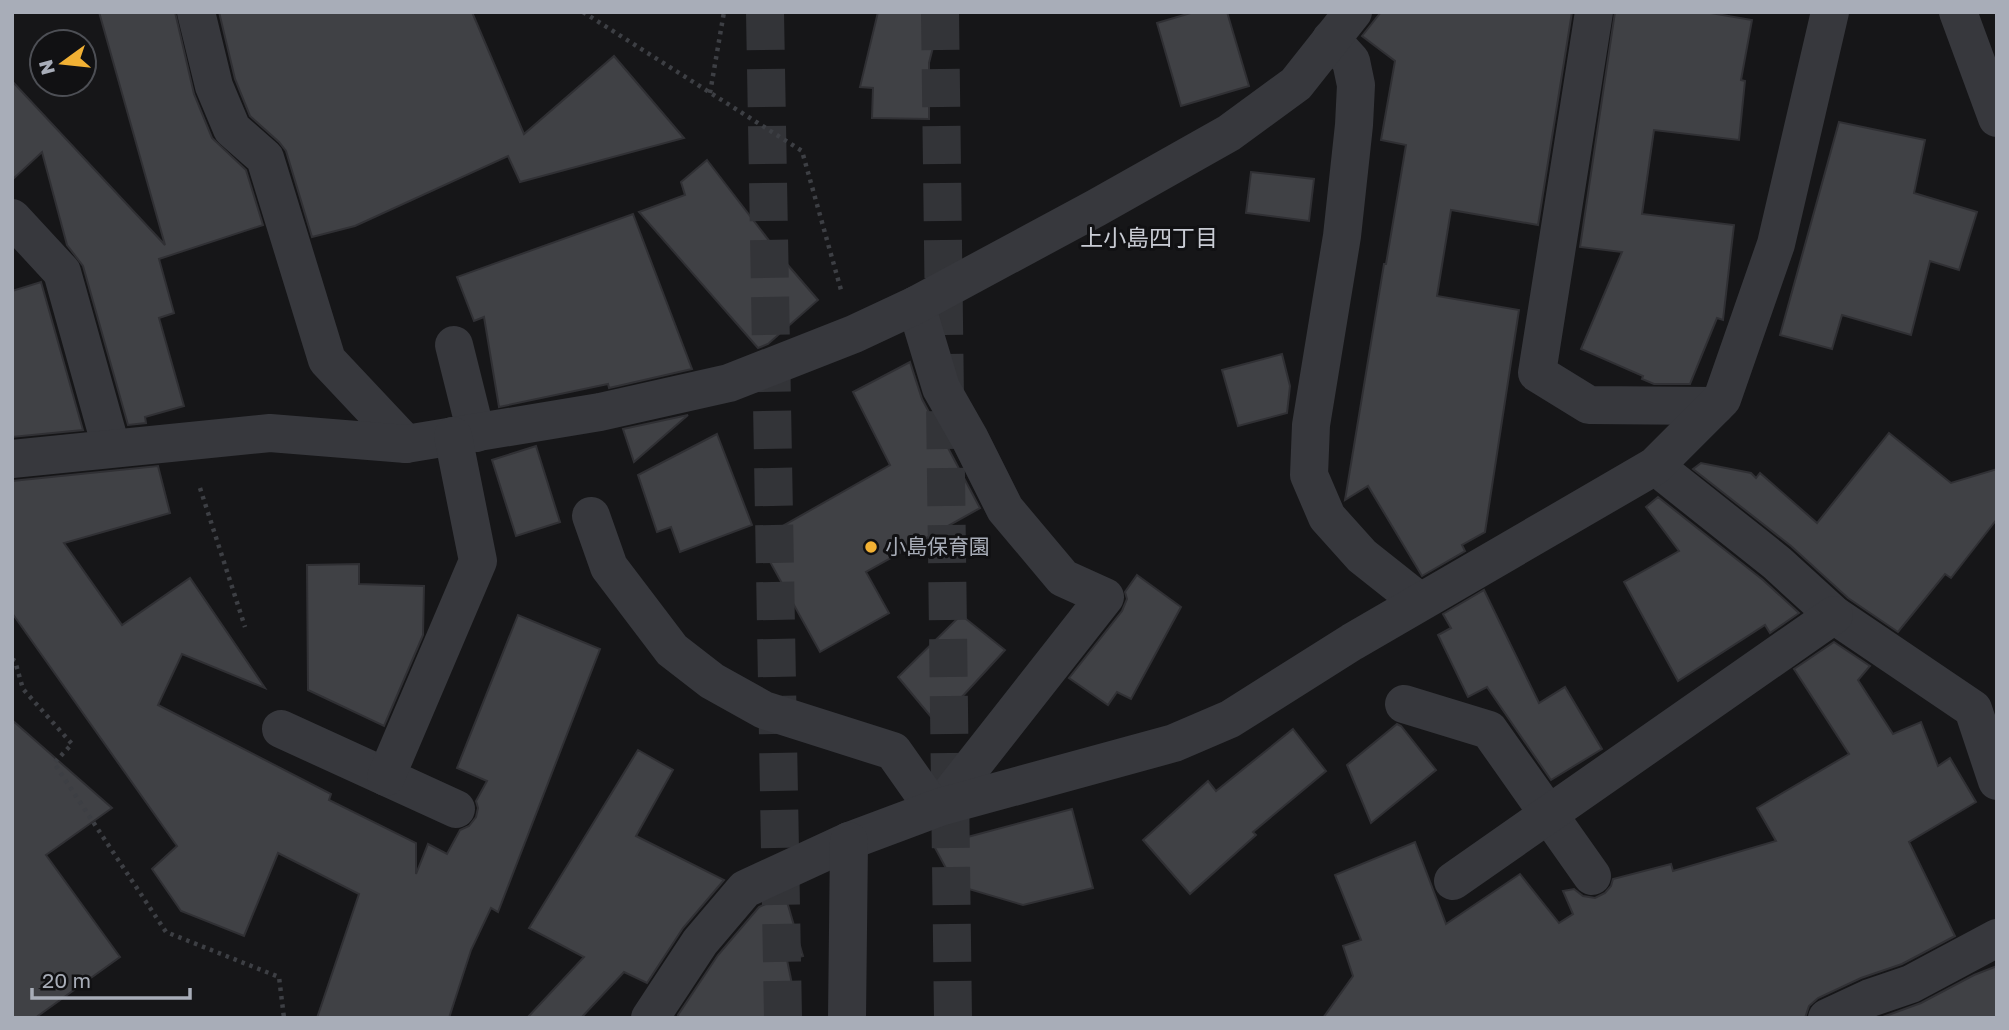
<svg xmlns="http://www.w3.org/2000/svg" width="2009" height="1030" font-family="'Golos Text','Noto Sans JP',sans-serif">
	<rect width="100%" height="100%" fill="#161618"/>
	<g fill="#404145" stroke="#303034" stroke-width="2">
		<path d="M99,12H175L194,94L212,138L246,170L263,225L159,259L174,313L159,318L184,406L145,417L146,423L128,425L83,266L67,245L42,152L12,180V81L165,245Z"/>
		<path d="M219,12H472L524,134L614,56L684,138L520,182L508,156L355,226L312,237L286,151L279,142L250,116L235,79Z"/>
		<path d="M878,12H942L929,63V119L872,118L873,88L860,87Z"/>
		<path d="M1194,12H1227L1249,86L1181,106L1157,23Z"/>
		<path d="M1381,12H1572L1538,225L1451,210L1437,296L1519,310L1485,532L1462,545L1465,551L1422,576L1368,486L1345,500L1384,264H1386L1406,145L1381,140L1395,61L1362,36Z"/>
		<path d="M1615,12H1705L1752,20L1741,80L1745,81L1739,140L1654,130L1642,214L1734,225L1723,320L1717,318L1690,384H1654L1642,379L1643,376L1581,349L1622,252L1580,247Z"/>
		<path d="M1839,122L1925,140L1914,193L1977,212L1959,270L1930,261L1911,335L1842,315L1832,349L1780,335Z"/>
		<path d="M707,160L787,264L818,300L768,344L758,348L639,212L685,195L681,182Z"/>
		<path d="M1251,172L1314,179L1309,221L1246,213Z"/>
		<path d="M633,214L692,369L609,388L608,384L499,407L484,317L474,321L457,277Z"/>
		<path d="M41,282L83,430L12,437V291Z"/>
		<path d="M1282,354L1290,386L1287,413L1238,426L1222,370Z"/>
		<path d="M910,362L922,399L980,508L866,572L889,613L820,652L758,540L890,465L853,392Z"/>
		<path d="M688,415L634,462L623,429Z"/>
		<path d="M1889,433L1951,483L1997,469V519L1951,578L1945,574L1898,632L1848,598L1791,546L1693,469L1701,463L1751,473L1756,478L1760,473L1817,523Z"/>
		<path d="M717,434L752,525L680,552L671,527L657,532L638,475Z"/>
		<path d="M536,446L560,522L516,536L492,460Z"/>
		<path d="M158,466L170,513L64,543L122,625L190,578L265,688L182,654L158,705L331,794L329,800L416,843V874L428,844L447,854L460,830L469,826L476,817L478,808L476,801L487,781L457,768L518,615L600,649L498,912L491,908L471,950L449,1018H317L359,894L278,853L244,936L181,911L152,869L177,846L12,613V481Z"/>
		<path d="M1658,497L1763,580L1799,613L1770,633L1765,625L1678,681L1624,582L1679,551L1646,507Z"/>
		<path d="M359,564V584L424,586L423,635L384,726L308,690L307,565Z"/>
		<path d="M1137,575L1181,607L1131,699L1117,692L1108,705L1069,678L1122,611L1127,599L1125,592Z"/>
		<path d="M1484,590L1539,703L1565,687L1602,749L1551,780L1487,687L1468,697L1438,635L1451,628L1443,614Z"/>
		<path d="M961,615L1005,650L937,724L898,677Z"/>
		<path d="M1834,642L1870,666L1858,680L1893,734L1921,722L1938,766L1950,758L1976,802L1909,842L1955,936L1902,964L1861,978L1818,998L1809,1006L1805,1018H1323L1353,976L1343,946L1361,940L1335,875L1415,842L1446,924L1520,874L1559,923L1573,914L1563,891L1574,889L1583,896L1595,898L1605,893L1611,886L1613,879L1671,864L1673,871L1776,841L1757,808L1849,754L1794,669Z"/>
		<path d="M12,720L112,808L46,855L120,957L35,1018H12Z"/>
		<path d="M1397,724L1401,726L1436,770L1371,823L1347,765Z"/>
		<path d="M1293,729L1326,771L1253,832L1256,835L1190,894L1143,840L1208,781L1216,791Z"/>
		<path d="M638,750L673,770L636,836L724,880L683,928L647,983L624,972L581,1018H527L584,957L529,928Z"/>
		<path d="M1072,809L1093,888L1023,905L955,885L934,846Z"/>
		<path d="M785,895L803,956L787,960L799,1018H679L678,1015L718,955L759,907Z"/>
		<path d="M1997,966V1018H1880L1921,1003L1974,975Z"/>
	</g>
	<g fill="none" stroke-linecap="round" stroke-linejoin="round">
		<g stroke="#333438" stroke-width="38" stroke-dasharray="38 19" stroke-linecap="butt">
			<path d="M765,12L783,1018"/>
			<path d="M940,12L953,1018"/>
		</g>
		<g stroke="#3d3f44" stroke-width="4.5" stroke-dasharray="3.5 5" stroke-linecap="butt">
			<path d="M583,12L802,151L841,290"/>
			<path d="M710,93L724,12"/>
			<path d="M200,488L245,627"/>
			<path d="M12,659L15,661L23,689L72,744L54,763L166,932L279,977L284,1018"/>
		</g>
		<g stroke="#37383d" stroke-width="38">
			<path d="M196,12L214,86L232,129L265,158L327,360L406,444"/>
			<path d="M1594,12L1537,373L1589,405L1715,406"/>
			<path d="M1958,12L1997,118"/>
			<path d="M1331,39L1351,61L1356,85L1354,125L1342,236L1311,425L1309,475L1327,517L1362,556L1420,602"/>
			<path d="M12,218L62,272L111,447"/>
			<path d="M916,305L941,388L970,439L1005,509L1063,578L1105,597L940,807"/>
			<path d="M454,345L476,433"/>
			<path d="M12,459L270,433L406,444L600,412L729,383L854,334L916,305L1096,208L1229,133L1296,84L1353,12"/>
			<path d="M1655,466L1777,563L1834,615L1973,709L1997,781"/>
			<path d="M591,516L609,567L672,650L712,681L764,710L893,751L934,809"/>
			<path d="M1404,704L1489,730L1592,876"/>
			<path d="M281,729L456,809"/>
			<path d="M386,777L478,561L453,436"/>
			<path d="M1453,881L1834,615"/>
			<path d="M650,1018L700,942L745,889L849,841L940,807L1174,743L1230,719L1352,642L1655,466L1722,399L1776,244L1830,12"/>
			<path d="M847,1018L849,841"/>
			<path d="M1827,1018L1870,998L1911,984L1997,938"/>
		</g>
	</g>
	<circle fill="#f2b134" stroke="#111113" stroke-width="2.5" cx="871" cy="547" r="7"/>
	<g text-anchor="middle" stroke-width="6" stroke-linejoin="round" paint-order="stroke">
		<g font-size="21" fill="#a8adb8" stroke="#111113" text-anchor="start">
			<text x="885" y="554">小島保育園</text>
		</g>
		<g font-size="23" fill="#c9ccd4" stroke="#111113">
			<text x="1149" y="246">上小島四丁目</text>
		</g>
	</g>
	<rect width="2009" height="1030" fill="none" stroke="#a8adb8" stroke-width="28"/>
	<g transform="translate(63 63) rotate(255)"><circle r="33" fill="#111113" stroke="#4d4f55" stroke-width="2"/>
	<path d="M0-5L12 26L0 18L-12 26Z" fill="#f2b134"/>
	<text y="-10" font-size="19" font-weight="bold" text-anchor="middle" fill="#a8adb8">N</text>
	</g>
	<path d="M32 988v10h158v-10" fill="none" stroke="#a8adb8" stroke-width="3.5"/>
	<text x="42" y="988" font-size="21" fill="#a8adb8" stroke="#111113" stroke-width="5" paint-order="stroke">20 m</text>
</svg>
